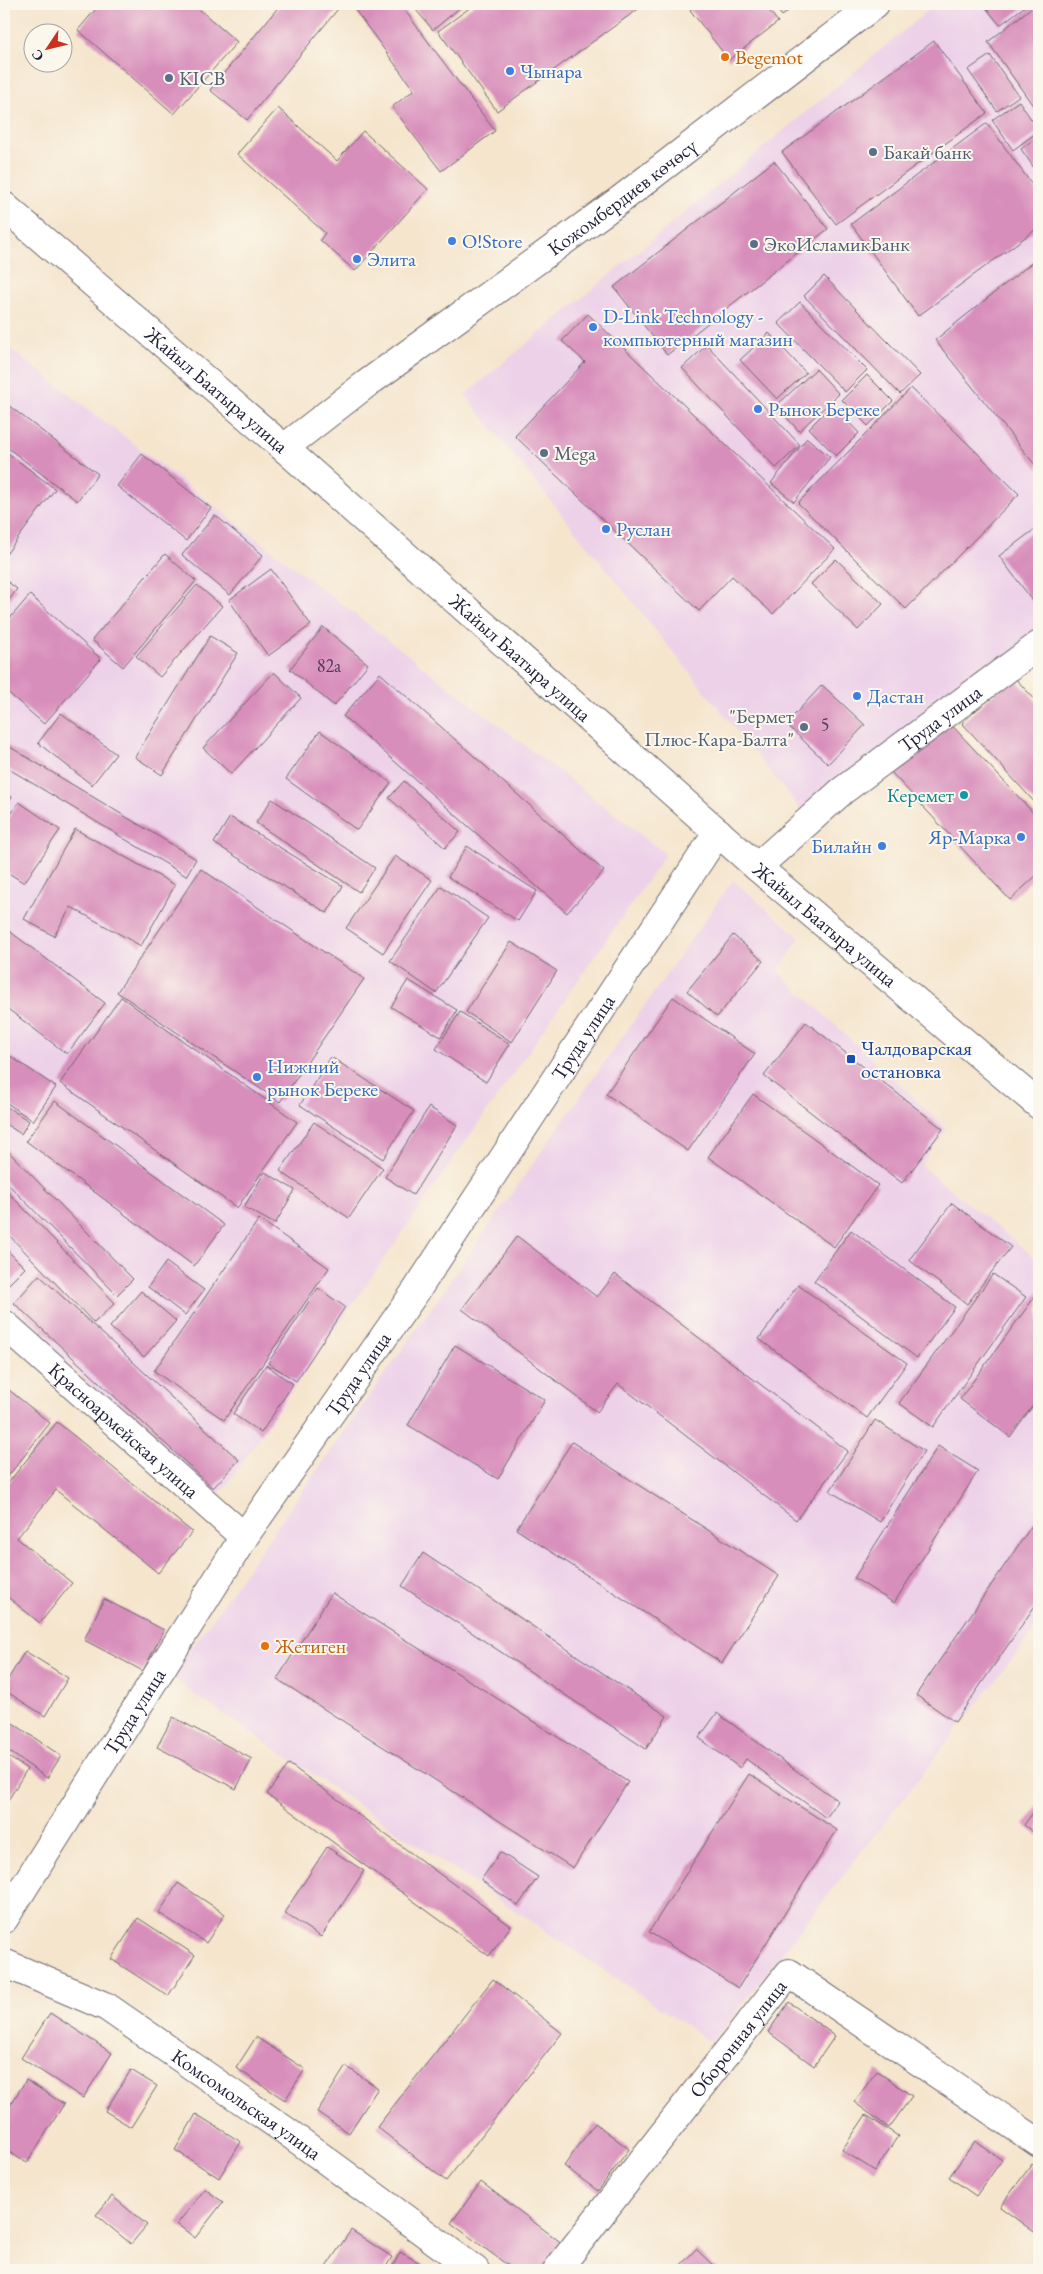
<svg xmlns="http://www.w3.org/2000/svg" width="1043" height="2274" font-family="'EB Garamond',serif">
	<rect width="100%" height="100%" fill="#fbf7ec"/>
	<filter id="ink" filterUnits="userSpaceOnUse"><feTurbulence type="fractalNoise" baseFrequency=".02" numOctaves="2"/><feDisplacementMap in="SourceGraphic" scale="10" xChannelSelector="R" yChannelSelector="G"/><feConvolveMatrix kernelMatrix="1 2 1 2 8 2 1 2 1" color-interpolation-filters="sRGB"/></filter>
	<filter id="wash" filterUnits="userSpaceOnUse"><feTurbulence type="fractalNoise" baseFrequency=".0096" numOctaves="4" result="noise"/><feDisplacementMap in="SourceGraphic" scale="20" xChannelSelector="R" yChannelSelector="G"/><feGaussianBlur stdDeviation="1.12" result="paint"/><feColorMatrix in="noise" values="0 0 0 0 0 0 0 0 0 0 0 0 0 0 0 0 0 1.4 0 .05"/><feComposite in="paint" operator="in"/></filter>
	<g filter="url(#wash)">
		<rect width="100%" height="100%" fill="#f5e5cd"/>
		<g fill="#edd1e9">
			<path d="M936,4H1039V633L802,811L465,395Z"/>
			<path d="M4,344L666,854L225,1487L210,1502L4,1300Z"/>
			<path d="M733,880L800,938L778,972L947,1129L920,1165L1039,1261V1625L712,2043L195,1695L172,1676Z"/>
		</g>
		<g id="blocks">
			<g fill="#d88ebb">
				<path d="M100,4H193L237,42L174,114L78,30Z"/>
				<path d="M281,4H342L247,120L210,90Z"/>
				<path d="M364,4H400L495,131L441,171L392,107L414,90L355,10Z"/>
				<path d="M411,4H460L462,6L433,30Z"/>
				<path d="M475,4H645L497,111L438,31Z"/>
				<path d="M698,4H764L778,22L729,60L690,10Z"/>
				<path d="M772,4H797L782,16Z"/>
				<path d="M983,4H1028L1000,25Z"/>
				<path d="M1036,4H1039V114L988,42Z"/>
				<path d="M934,41L987,113L836,224L782,152Z"/>
				<path d="M990,55L1019,96L997,111L968,70Z"/>
				<path d="M1019,101L1039,131L1013,150L992,120Z"/>
				<path d="M278,108L337,161L363,131L428,189L355,271L320,240L325,233L237,154Z"/>
				<path d="M987,123L1039,194V227L918,316L851,224Z"/>
				<path d="M1037,137L1039,140V175L1021,149Z"/>
				<path d="M774,161L828,229L667,355L614,287Z"/>
				<path d="M1039,257V470L935,340Z"/>
				<path d="M824,276L920,375L900,394L804,296Z"/>
				<path d="M800,302L867,370L845,392L778,323Z"/>
				<path d="M588,314L835,549L773,614L732,576L699,611L515,436L585,362L562,341Z"/>
				<path d="M769,333L806,373L777,399L740,360Z"/>
				<path d="M707,345L800,445L776,468L682,368Z"/>
				<path d="M816,369L839,394L799,431L776,406Z"/>
				<path d="M867,375L893,401L868,426L842,400Z"/>
				<path d="M911,388L1019,494L906,609L798,503Z"/>
				<path d="M4,402L98,474L77,501L4,445Z"/>
				<path d="M832,405L859,433L836,456L809,428Z"/>
				<path d="M807,438L830,457L794,502L771,483Z"/>
				<path d="M4,450L55,489L4,557Z"/>
				<path d="M142,454L211,508L186,541L117,486Z"/>
				<path d="M215,515L263,555L230,595L182,555Z"/>
				<path d="M1039,526V609L999,556Z"/>
				<path d="M165,554L196,581L123,667L92,640Z"/>
				<path d="M836,559L883,604L858,630L811,584Z"/>
				<path d="M271,569L311,625L268,656L229,600Z"/>
				<path d="M4,579L17,589L4,607Z"/>
				<path d="M197,585L222,606L160,677L136,656Z"/>
				<path d="M30,595L101,659L44,724L4,689V625Z"/>
				<path d="M323,627L368,664L334,706L290,669Z"/>
				<path d="M210,636L238,653L162,775L135,757Z"/>
				<path d="M274,672L301,698L231,774L203,748Z"/>
				<path d="M380,673L604,871L567,913L343,716Z"/>
				<path d="M1013,676L1039,704V807L962,723Z"/>
				<path d="M822,685L865,725L828,764L786,724Z"/>
				<path d="M61,713L116,754L92,785L38,743Z"/>
				<path d="M945,718L1039,819V873L1010,900L889,770Z"/>
				<path d="M320,731L391,783L357,830L286,779Z"/>
				<path d="M5,744L196,859L186,876L4,766Z"/>
				<path d="M404,781L460,832L445,848L389,798Z"/>
				<path d="M4,792L12,797L4,809Z"/>
				<path d="M272,799L375,868L359,892L256,823Z"/>
				<path d="M19,802L60,830L24,883L4,870V825Z"/>
				<path d="M230,817L343,886L327,913L214,843Z"/>
				<path d="M75,829L175,885L141,946L71,907L54,936L24,919Z"/>
				<path d="M467,846L537,891L518,921L448,877Z"/>
				<path d="M395,856L432,880L383,953L346,928Z"/>
				<path d="M201,869L364,979L280,1102L117,992Z"/>
				<path d="M441,886L488,918L436,993L390,961Z"/>
				<path d="M4,927L105,1003L67,1054L4,1006Z"/>
				<path d="M733,935L763,961L717,1017L687,991Z"/>
				<path d="M511,942L557,971L512,1042L466,1012Z"/>
				<path d="M408,980L457,1010L441,1037L391,1007Z"/>
				<path d="M121,997L297,1122L237,1208L60,1083Z"/>
				<path d="M673,997L755,1054L688,1151L606,1094Z"/>
				<path d="M460,1012L510,1044L486,1082L436,1049Z"/>
				<path d="M806,1022L943,1129L902,1183L764,1076Z"/>
				<path d="M4,1052L56,1087L33,1121L4,1101Z"/>
				<path d="M331,1057L414,1111L383,1159L300,1105Z"/>
				<path d="M753,1094L878,1185L834,1247L708,1157Z"/>
				<path d="M55,1101L224,1225L194,1266L26,1141Z"/>
				<path d="M4,1105L29,1121L21,1134L4,1123Z"/>
				<path d="M429,1107L457,1125L413,1195L385,1177Z"/>
				<path d="M314,1122L383,1168L349,1218L280,1171Z"/>
				<path d="M4,1147L133,1279L117,1295L4,1180Z"/>
				<path d="M265,1172L295,1190L275,1224L244,1207Z"/>
				<path d="M4,1188L115,1303L94,1323L4,1230Z"/>
				<path d="M952,1203L1011,1247L967,1304L909,1260Z"/>
				<path d="M259,1219L329,1268L224,1420L154,1371Z"/>
				<path d="M851,1230L955,1307L917,1358L814,1281Z"/>
				<path d="M517,1236L597,1297L615,1274L848,1451L796,1520L618,1384L597,1412L462,1309Z"/>
				<path d="M4,1247L25,1268L4,1289Z"/>
				<path d="M166,1262L204,1290L185,1315L148,1287Z"/>
				<path d="M993,1274L1026,1297L933,1427L899,1403Z"/>
				<path d="M39,1275L239,1460L213,1488L14,1303Z"/>
				<path d="M798,1285L907,1363L867,1418L759,1339Z"/>
				<path d="M318,1288L345,1307L296,1381L268,1363Z"/>
				<path d="M141,1291L176,1321L144,1357L110,1327Z"/>
				<path d="M1039,1291V1397L1010,1437L960,1399Z"/>
				<path d="M455,1345L545,1400L498,1479L408,1425Z"/>
				<path d="M266,1365L293,1384L261,1433L233,1414Z"/>
				<path d="M4,1386L50,1423L6,1479L4,1477Z"/>
				<path d="M875,1420L924,1451L880,1522L830,1491Z"/>
				<path d="M57,1422L192,1532L158,1573L56,1490L17,1538L72,1583L40,1623L4,1594V1488Z"/>
				<path d="M572,1442L779,1576L722,1663L516,1529Z"/>
				<path d="M938,1446L978,1471L894,1603L854,1578Z"/>
				<path d="M1039,1515V1600L955,1722L916,1695Z"/>
				<path d="M423,1553L667,1716L646,1749L402,1586Z"/>
				<path d="M332,1593L628,1782L573,1868L277,1679Z"/>
				<path d="M104,1599L164,1630L143,1671L84,1640Z"/>
				<path d="M25,1651L68,1678L45,1716L4,1690V1686Z"/>
				<path d="M717,1713L838,1801L826,1818L746,1759L740,1768L699,1738Z"/>
				<path d="M4,1717L61,1756L47,1778L4,1748Z"/>
				<path d="M173,1717L252,1759L236,1789L157,1747Z"/>
				<path d="M4,1754L27,1769L4,1807Z"/>
				<path d="M289,1764L511,1926L489,1956L267,1794Z"/>
				<path d="M749,1774L837,1830L738,1988L649,1932Z"/>
				<path d="M1039,1804V1837L1024,1825Z"/>
				<path d="M327,1847L364,1871L321,1937L284,1913Z"/>
				<path d="M500,1852L538,1877L518,1906L481,1880Z"/>
				<path d="M178,1883L225,1914L206,1943L159,1913Z"/>
				<path d="M138,1918L195,1955L168,1996L111,1959Z"/>
				<path d="M493,1979L562,2033L446,2181L377,2127Z"/>
				<path d="M789,2002L835,2036L814,2066L768,2032Z"/>
				<path d="M50,2013L112,2053L83,2098L21,2058Z"/>
				<path d="M256,2037L305,2069L285,2100L236,2068Z"/>
				<path d="M346,2066L378,2088L349,2133L317,2112Z"/>
				<path d="M131,2070L157,2086L131,2127L105,2111Z"/>
				<path d="M877,2071L912,2096L889,2128L854,2102Z"/>
				<path d="M26,2080L64,2104L27,2163L4,2149V2115Z"/>
				<path d="M196,2114L241,2142L219,2178L175,2150Z"/>
				<path d="M866,2115L898,2136L875,2171L842,2150Z"/>
				<path d="M595,2123L629,2149L598,2191L564,2166Z"/>
				<path d="M975,2141L1002,2160L976,2196L949,2177Z"/>
				<path d="M1032,2164L1039,2169V2231L1037,2234L1000,2207Z"/>
				<path d="M481,2182L563,2244L543,2270H514L451,2223Z"/>
				<path d="M205,2189L223,2202L195,2238L177,2224Z"/>
				<path d="M112,2196L147,2225L131,2244L96,2215Z"/>
				<path d="M351,2230L392,2257L384,2270H324Z"/>
				<path d="M696,2249L718,2270H676Z"/>
				<path d="M400,2252L433,2270H391Z"/>
			</g>
		</g>
	</g>
	<g filter="url(#ink)">
		<use href="#blocks" fill-opacity="0" stroke="#6c666e" stroke-width="1"/>
		<g fill="none" stroke-linecap="round" stroke-linejoin="round">
			<g stroke="#6c666e" stroke-width="30">
				<g id="minor">
					<path id="s1" d="M284,448L365,385L620,200L875,4"/>
					<path id="s2" d="M757,867L842,791L1039,645"/>
					<path id="s3" d="M4,1324L244,1537"/>
					<path id="s4" d="M4,1919L244,1537L416,1291L718,832"/>
					<path id="s5" d="M4,1963L107,2007L286,2131L475,2270"/>
					<path id="s6" d="M557,2270L789,1973L1039,2143"/>
				</g>
			</g>
			<g stroke="#6c666e" stroke-width="30">
				<g id="highway">
					<path id="s7" d="M4,206L284,448L757,867L1039,1105"/>
				</g>
			</g>
			<use href="#minor" stroke="#fff" stroke-width="28"/>
			<use href="#highway" stroke="#fff" stroke-width="28"/>
		</g>
	</g>
	<g fill="#e8710a" stroke="#fbf7ec" stroke-width="2">
		<circle cx="725" cy="57" r="5"/>
		<circle cx="265" cy="1646" r="5"/>
	</g>
	<g fill="#3f7fe0" stroke="#fbf7ec" stroke-width="2">
		<circle cx="510" cy="71" r="5"/>
		<circle cx="452" cy="241" r="5"/>
		<circle cx="357" cy="259" r="5"/>
		<circle cx="593" cy="327" r="5"/>
		<circle cx="758" cy="409" r="5"/>
		<circle cx="606" cy="529" r="5"/>
		<circle cx="857" cy="696" r="5"/>
		<circle cx="1021" cy="837" r="5"/>
		<circle cx="882" cy="846" r="5"/>
		<circle cx="257" cy="1077" r="5"/>
	</g>
	<g fill="#5c6f8a" stroke="#fbf7ec" stroke-width="2">
		<circle cx="169" cy="78" r="5"/>
		<circle cx="873" cy="152" r="5"/>
		<circle cx="754" cy="244" r="5"/>
		<circle cx="544" cy="453" r="5"/>
		<circle cx="804" cy="727" r="5"/>
	</g>
	<circle fill="#0f9aa8" stroke="#fbf7ec" stroke-width="2" cx="964" cy="795" r="5"/>
	<rect fill="#1a4fb4" stroke="#fbf7ec" stroke-width="2" x="846" y="1054" width="10" height="10" rx="2.5"/>
	<g text-anchor="middle" stroke-width="4" stroke-linejoin="round" paint-order="stroke">
		<g font-size="18" fill="#503d5b">
			<text x="329" y="672">82а</text>
			<text x="825" y="731">5</text>
		</g>
		<g font-size="20" fill="#c56008" stroke="#fbf7ec" text-anchor="start">
			<text x="735" y="64">Begemot</text>
			<text x="275" y="1653">Жетиген</text>
		</g>
		<g font-size="20" fill="#366cbe" stroke="#fbf7ec" text-anchor="start">
			<text x="520" y="78">Чынара</text>
			<text x="462" y="248">O!Store</text>
			<text x="367" y="266">Элита</text>
			<text x="603" y="323">D-Link Technology -<tspan x="603" dy="23">компьютерный магазин</tspan></text>
			<text x="768" y="416">Рынок Береке</text>
			<text x="616" y="536">Руслан</text>
			<text x="867" y="703">Дастан</text>
			<text x="1011" y="844" text-anchor="end">Яр-Марка</text>
			<text x="872" y="853" text-anchor="end">Билайн</text>
			<text x="267" y="1073">Нижний<tspan x="267" dy="23">рынок Береке</tspan></text>
		</g>
		<g font-size="20" fill="#4e5e75" stroke="#fbf7ec" text-anchor="start">
			<text x="179" y="85">KICB</text>
			<text x="883" y="159">Бакай банк</text>
			<text x="764" y="251">ЭкоИсламикБанк</text>
			<text x="554" y="460">Mega</text>
			<text x="794" y="723" text-anchor="end">"Бермет<tspan x="794" dy="23">Плюс-Кара-Балта"</tspan></text>
		</g>
		<g font-size="20" fill="#22223b" stroke="#fbf7ec">
			<text dy="7" stroke="none"><textPath href="#s1" startOffset="421">Кожомбердиев көчөсү</textPath></text>
			<text dy="7" stroke="none"><textPath href="#s7" startOffset="281">Жайыл Баатыра улица</textPath></text>
			<text dy="7" stroke="none"><textPath href="#s7" startOffset="686">Жайыл Баатыра улица</textPath></text>
			<text dy="7" stroke="none"><textPath href="#s2" startOffset="236">Труда улица</textPath></text>
			<text dy="7" stroke="none"><textPath href="#s7" startOffset="1091">Жайыл Баатыра улица</textPath></text>
			<text dy="7" stroke="none"><textPath href="#s4" startOffset="1055">Труда улица</textPath></text>
			<text dy="7" stroke="none"><textPath href="#s4" startOffset="650">Труда улица</textPath></text>
			<text dy="7" stroke="none"><textPath href="#s3" startOffset="160">Красноармейская улица</textPath></text>
			<text dy="7" stroke="none"><textPath href="#s4" startOffset="245">Труда улица</textPath></text>
			<text dy="7" stroke="none"><textPath href="#s6" startOffset="294">Оборонная улица</textPath></text>
			<text dy="7" stroke="none"><textPath href="#s5" startOffset="282">Комсомольская улица</textPath></text>
		</g>
		<g font-size="20" fill="#0d838f" stroke="#fbf7ec" text-anchor="end">
			<text x="954" y="802">Керемет</text>
		</g>
		<g font-size="20" fill="#164399" stroke="#fbf7ec" text-anchor="start">
			<text x="861" y="1055">Чалдоварская<tspan x="861" dy="23">остановка</tspan></text>
		</g>
	</g>
	<rect width="1043" height="2274" fill="none" stroke="#fbf7ec" stroke-width="20"/>
	<g transform="translate(48 48) rotate(235)"><circle r="24" fill="#fbf7ec" stroke="#a4a2a5"/>
	<path d="M0-4L9 19L0 12L-9 19Z" fill="#c8321e"/>
	<text y="-8" font-size="14" font-weight="bold" text-anchor="middle" fill="#22223b">С</text>
	</g>
</svg>
